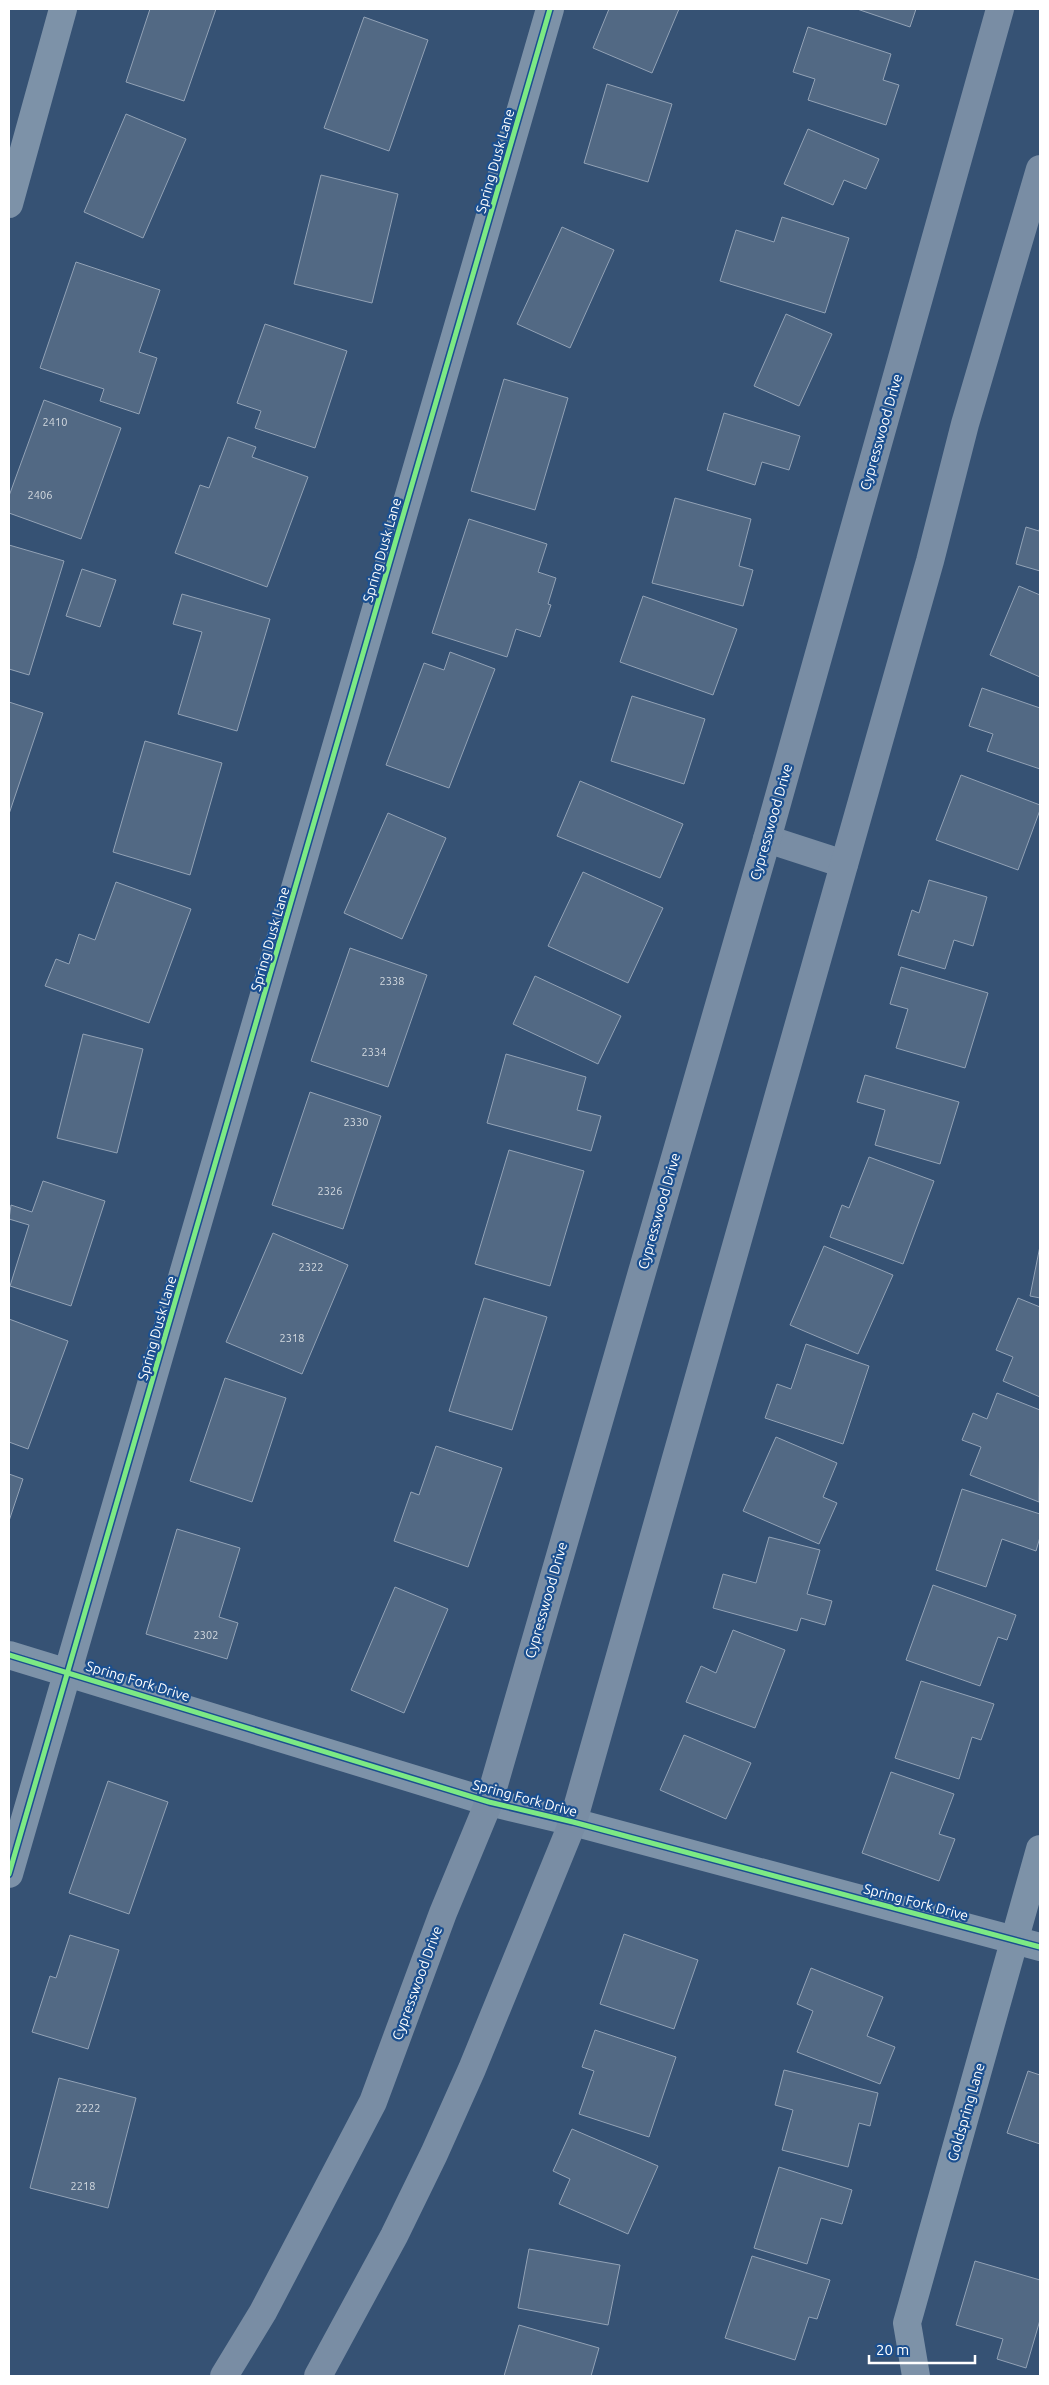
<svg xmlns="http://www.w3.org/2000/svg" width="1049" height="2385" font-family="Ubuntu,sans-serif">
	<rect width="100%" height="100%" fill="#365274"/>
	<g fill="#526984" stroke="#92a2b6">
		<path d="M150,9H216L184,101L126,82Z"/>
		<path d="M609,9H679L652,73L593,48Z"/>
		<path d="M857,9H916L910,27Z"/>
		<path d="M364,17L428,40L389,151L324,128Z"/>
		<path d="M808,27L891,54L883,80L899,85L886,125L808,100L815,79L793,72Z"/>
		<path d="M607,84L672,104L648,182L584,163Z"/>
		<path d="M126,114L186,139L143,238L84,212Z"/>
		<path d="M808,129L879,159L866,189L844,180L833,205L784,184Z"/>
		<path d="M321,175L398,194L372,303L294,284Z"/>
		<path d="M782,217L849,238L825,313L720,281L736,230L774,242Z"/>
		<path d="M562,227L614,250L570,348L517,324Z"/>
		<path d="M76,262L160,290L139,352L157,358L139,414L100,401L104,389L40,368Z"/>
		<path d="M786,314L832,334L799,406L754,386Z"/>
		<path d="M265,324L347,351L315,448L255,428L261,411L237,403Z"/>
		<path d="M504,379L568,398L535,510L471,491Z"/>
		<path d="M44,400L121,428L81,539L9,513V496Z"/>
		<path d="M724,413L800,436L789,470L762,462L755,485L707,470Z"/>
		<path d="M228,437L256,447L252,457L308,477L267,587L175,553L200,485L209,488Z"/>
		<path d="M675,498L751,519L739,566L753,570L743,606L652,583Z"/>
		<path d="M469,519L547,544L538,572L556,578L548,604L551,605L540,637L516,629L507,657L432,633Z"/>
		<path d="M1040,526V571L1016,564L1026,527L1039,531Z"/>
		<path d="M9,545L64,561L29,675L9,669Z"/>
		<path d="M82,569L116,580L100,627L66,616Z"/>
		<path d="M1019,586L1040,595V677L990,655Z"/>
		<path d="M182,594L270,619L237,731L178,714L202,632L173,624Z"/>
		<path d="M643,596L737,629L713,695L620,662Z"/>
		<path d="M450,652L495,669L449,788L386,765L424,663L444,670Z"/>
		<path d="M982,688L1040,708V769L987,751L993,734L969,726Z"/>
		<path d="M632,696L705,719L684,784L611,761Z"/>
		<path d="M9,702L43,713L9,814Z"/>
		<path d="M145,741L222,763L190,875L113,852Z"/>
		<path d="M961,775L1040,805V810L1018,870L936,840Z"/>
		<path d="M580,781L683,824L660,878L557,836Z"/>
		<path d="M388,813L446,838L402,939L344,913Z"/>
		<path d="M583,872L663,908L628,983L548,946Z"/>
		<path d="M929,880L987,897L973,946L954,940L945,969L898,955L912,910L919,913Z"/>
		<path d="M116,882L191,909L149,1023L45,986L56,959L69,964L79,934L95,940Z"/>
		<path d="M350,948L427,975L388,1087L311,1061Z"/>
		<path d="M901,967L988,993L965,1068L896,1048L908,1009L890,1004Z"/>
		<path d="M535,976L621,1016L598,1064L513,1024Z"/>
		<path d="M83,1034L143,1049L117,1153L57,1138Z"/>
		<path d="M506,1054L586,1077L577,1110L601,1116L591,1151L487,1123Z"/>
		<path d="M865,1075L959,1102L940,1164L875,1145L885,1110L857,1102Z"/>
		<path d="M310,1092L381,1116L343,1229L272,1205Z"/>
		<path d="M509,1150L584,1171L550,1286L475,1264Z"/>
		<path d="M869,1157L934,1181L903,1264L830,1237L842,1205L849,1208Z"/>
		<path d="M43,1181L105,1201L71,1306L10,1286L29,1225L9,1219L11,1205L32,1212Z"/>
		<path d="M273,1233L348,1265L302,1374L226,1342Z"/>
		<path d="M824,1246L893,1275L858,1354L790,1325Z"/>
		<path d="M1040,1246V1298L1030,1296Z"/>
		<path d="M484,1298L547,1317L512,1430L449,1411Z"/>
		<path d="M1018,1298L1040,1307V1397L1003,1381L1013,1357L996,1350Z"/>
		<path d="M9,1319L68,1341L28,1449L9,1442Z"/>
		<path d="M806,1344L869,1366L843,1444L765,1418L777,1384L791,1389Z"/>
		<path d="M225,1378L286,1398L252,1502L190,1481Z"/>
		<path d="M997,1393L1040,1410L1039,1502L970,1475L981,1447L962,1440L973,1413L987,1419Z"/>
		<path d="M776,1437L837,1463L823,1497L837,1503L819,1544L743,1511Z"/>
		<path d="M436,1446L502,1468L468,1567L394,1541L411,1492L419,1495Z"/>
		<path d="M9,1474L23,1479L9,1521Z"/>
		<path d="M962,1489L1040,1514V1537L1036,1551L1002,1539L986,1587L936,1570Z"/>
		<path d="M177,1529L240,1548L219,1617L238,1623L227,1659L146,1634Z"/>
		<path d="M769,1537L820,1550L807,1594L832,1601L825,1625L801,1618L797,1631L713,1608L723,1574L756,1583Z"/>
		<path d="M933,1585L1016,1615L1007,1640L998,1637L980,1686L906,1660Z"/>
		<path d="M395,1587L448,1609L404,1713L351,1690Z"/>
		<path d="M733,1630L785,1650L755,1728L686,1702L701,1666L716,1673Z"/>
		<path d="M921,1681L994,1704L981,1740L972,1737L959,1779L895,1758Z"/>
		<path d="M684,1735L751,1763L726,1819L660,1790Z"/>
		<path d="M891,1772L954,1794L939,1834L955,1839L939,1881L862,1853Z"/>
		<path d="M108,1781L168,1802L129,1914L69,1893Z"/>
		<path d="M624,1934L698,1960L674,2029L600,2004Z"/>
		<path d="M70,1935L119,1950L88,2049L32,2032L50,1976L56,1978Z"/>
		<path d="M811,1968L883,1997L867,2036L895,2047L880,2084L797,2052L813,2011L797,2004Z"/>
		<path d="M595,2030L676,2057L649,2137L579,2114L594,2071L582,2067Z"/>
		<path d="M784,2070L878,2093L870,2126L859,2123L848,2167L782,2150L793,2110L775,2105Z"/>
		<path d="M1028,2071L1040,2075V2144L1007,2133Z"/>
		<path d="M59,2078L136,2098L108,2208L30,2188Z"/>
		<path d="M572,2129L658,2166L628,2234L559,2204L570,2179L553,2171Z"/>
		<path d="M779,2167L852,2190L842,2224L821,2218L807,2264L754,2248Z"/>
		<path d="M529,2249L620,2265L608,2325L518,2308Z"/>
		<path d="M752,2256L830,2280L817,2319L809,2317L795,2360L725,2338Z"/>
		<path d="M975,2261L1040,2280V2320L1026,2368L997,2359L1003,2339L956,2325Z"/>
		<path d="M519,2325L599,2348L591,2376H504Z"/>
	</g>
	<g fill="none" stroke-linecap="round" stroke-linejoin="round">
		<g stroke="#7d92a8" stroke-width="28">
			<path d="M9,204L63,9"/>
			<path d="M9,1655L489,1802L573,1822L1040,1947"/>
			<path d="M9,1874L550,9"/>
			<path d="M916,2376L907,2323L1040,1849"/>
		</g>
		<g stroke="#798da4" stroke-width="28">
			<path d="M767,839L844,864"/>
			<path d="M224,2376L263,2312L373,2102L443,1913L489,1802L767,839L1000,9"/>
			<path d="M318,2376L394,2236L434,2154L472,2069L573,1822L930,561L965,424L1040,169"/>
		</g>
		<g stroke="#1b4f8f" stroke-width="8">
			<g id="cycleway">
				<path d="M9,1655L489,1802L573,1822L1040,1947"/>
				<path d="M9,1874L550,9"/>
			</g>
		</g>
		<use href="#cycleway" stroke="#7ce984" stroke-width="5"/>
	</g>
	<g text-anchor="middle" stroke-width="4.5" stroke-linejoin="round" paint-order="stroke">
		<g font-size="11" fill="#d4dae0">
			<text x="55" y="426">2410</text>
			<text x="40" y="499">2406</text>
			<text x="392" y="985">2338</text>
			<text x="374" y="1056">2334</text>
			<text x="356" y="1126">2330</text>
			<text x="330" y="1195">2326</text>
			<text x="311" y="1271">2322</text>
			<text x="292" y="1342">2318</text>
			<text x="206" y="1639">2302</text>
			<text x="88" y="2112">2222</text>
			<text x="83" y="2190">2218</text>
		</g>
		<g font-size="14" fill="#fff" stroke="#1b4f8f">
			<text transform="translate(495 161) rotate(-74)" y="5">Spring Dusk Lane</text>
			<text transform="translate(881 432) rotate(-74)" y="5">Cypresswood Drive</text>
			<text transform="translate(382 550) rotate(-74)" y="5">Spring Dusk Lane</text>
			<text transform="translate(771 822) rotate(-74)" y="5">Cypresswood Drive</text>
			<text transform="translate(270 939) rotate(-74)" y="5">Spring Dusk Lane</text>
			<text transform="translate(659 1211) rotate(-74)" y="5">Cypresswood Drive</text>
			<text transform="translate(157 1328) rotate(-74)" y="5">Spring Dusk Lane</text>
			<text transform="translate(546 1600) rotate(-74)" y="5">Cypresswood Drive</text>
			<text transform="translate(138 1681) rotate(17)" y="5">Spring Fork Drive</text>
			<text transform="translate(525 1798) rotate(15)" y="5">Spring Fork Drive</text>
			<text transform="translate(916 1902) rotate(15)" y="5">Spring Fork Drive</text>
			<text transform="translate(417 1983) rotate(-70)" y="5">Cypresswood Drive</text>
			<text transform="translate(966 2112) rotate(-74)" y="5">Goldspring Lane</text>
		</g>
	</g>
	<rect width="1049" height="2385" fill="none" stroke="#ffffff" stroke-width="20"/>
	<path d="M869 2355v8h106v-8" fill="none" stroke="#ffffff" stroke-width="2.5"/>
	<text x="876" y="2355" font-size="15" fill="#ffffff" stroke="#1b4f8f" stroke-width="4" paint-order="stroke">20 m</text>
</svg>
